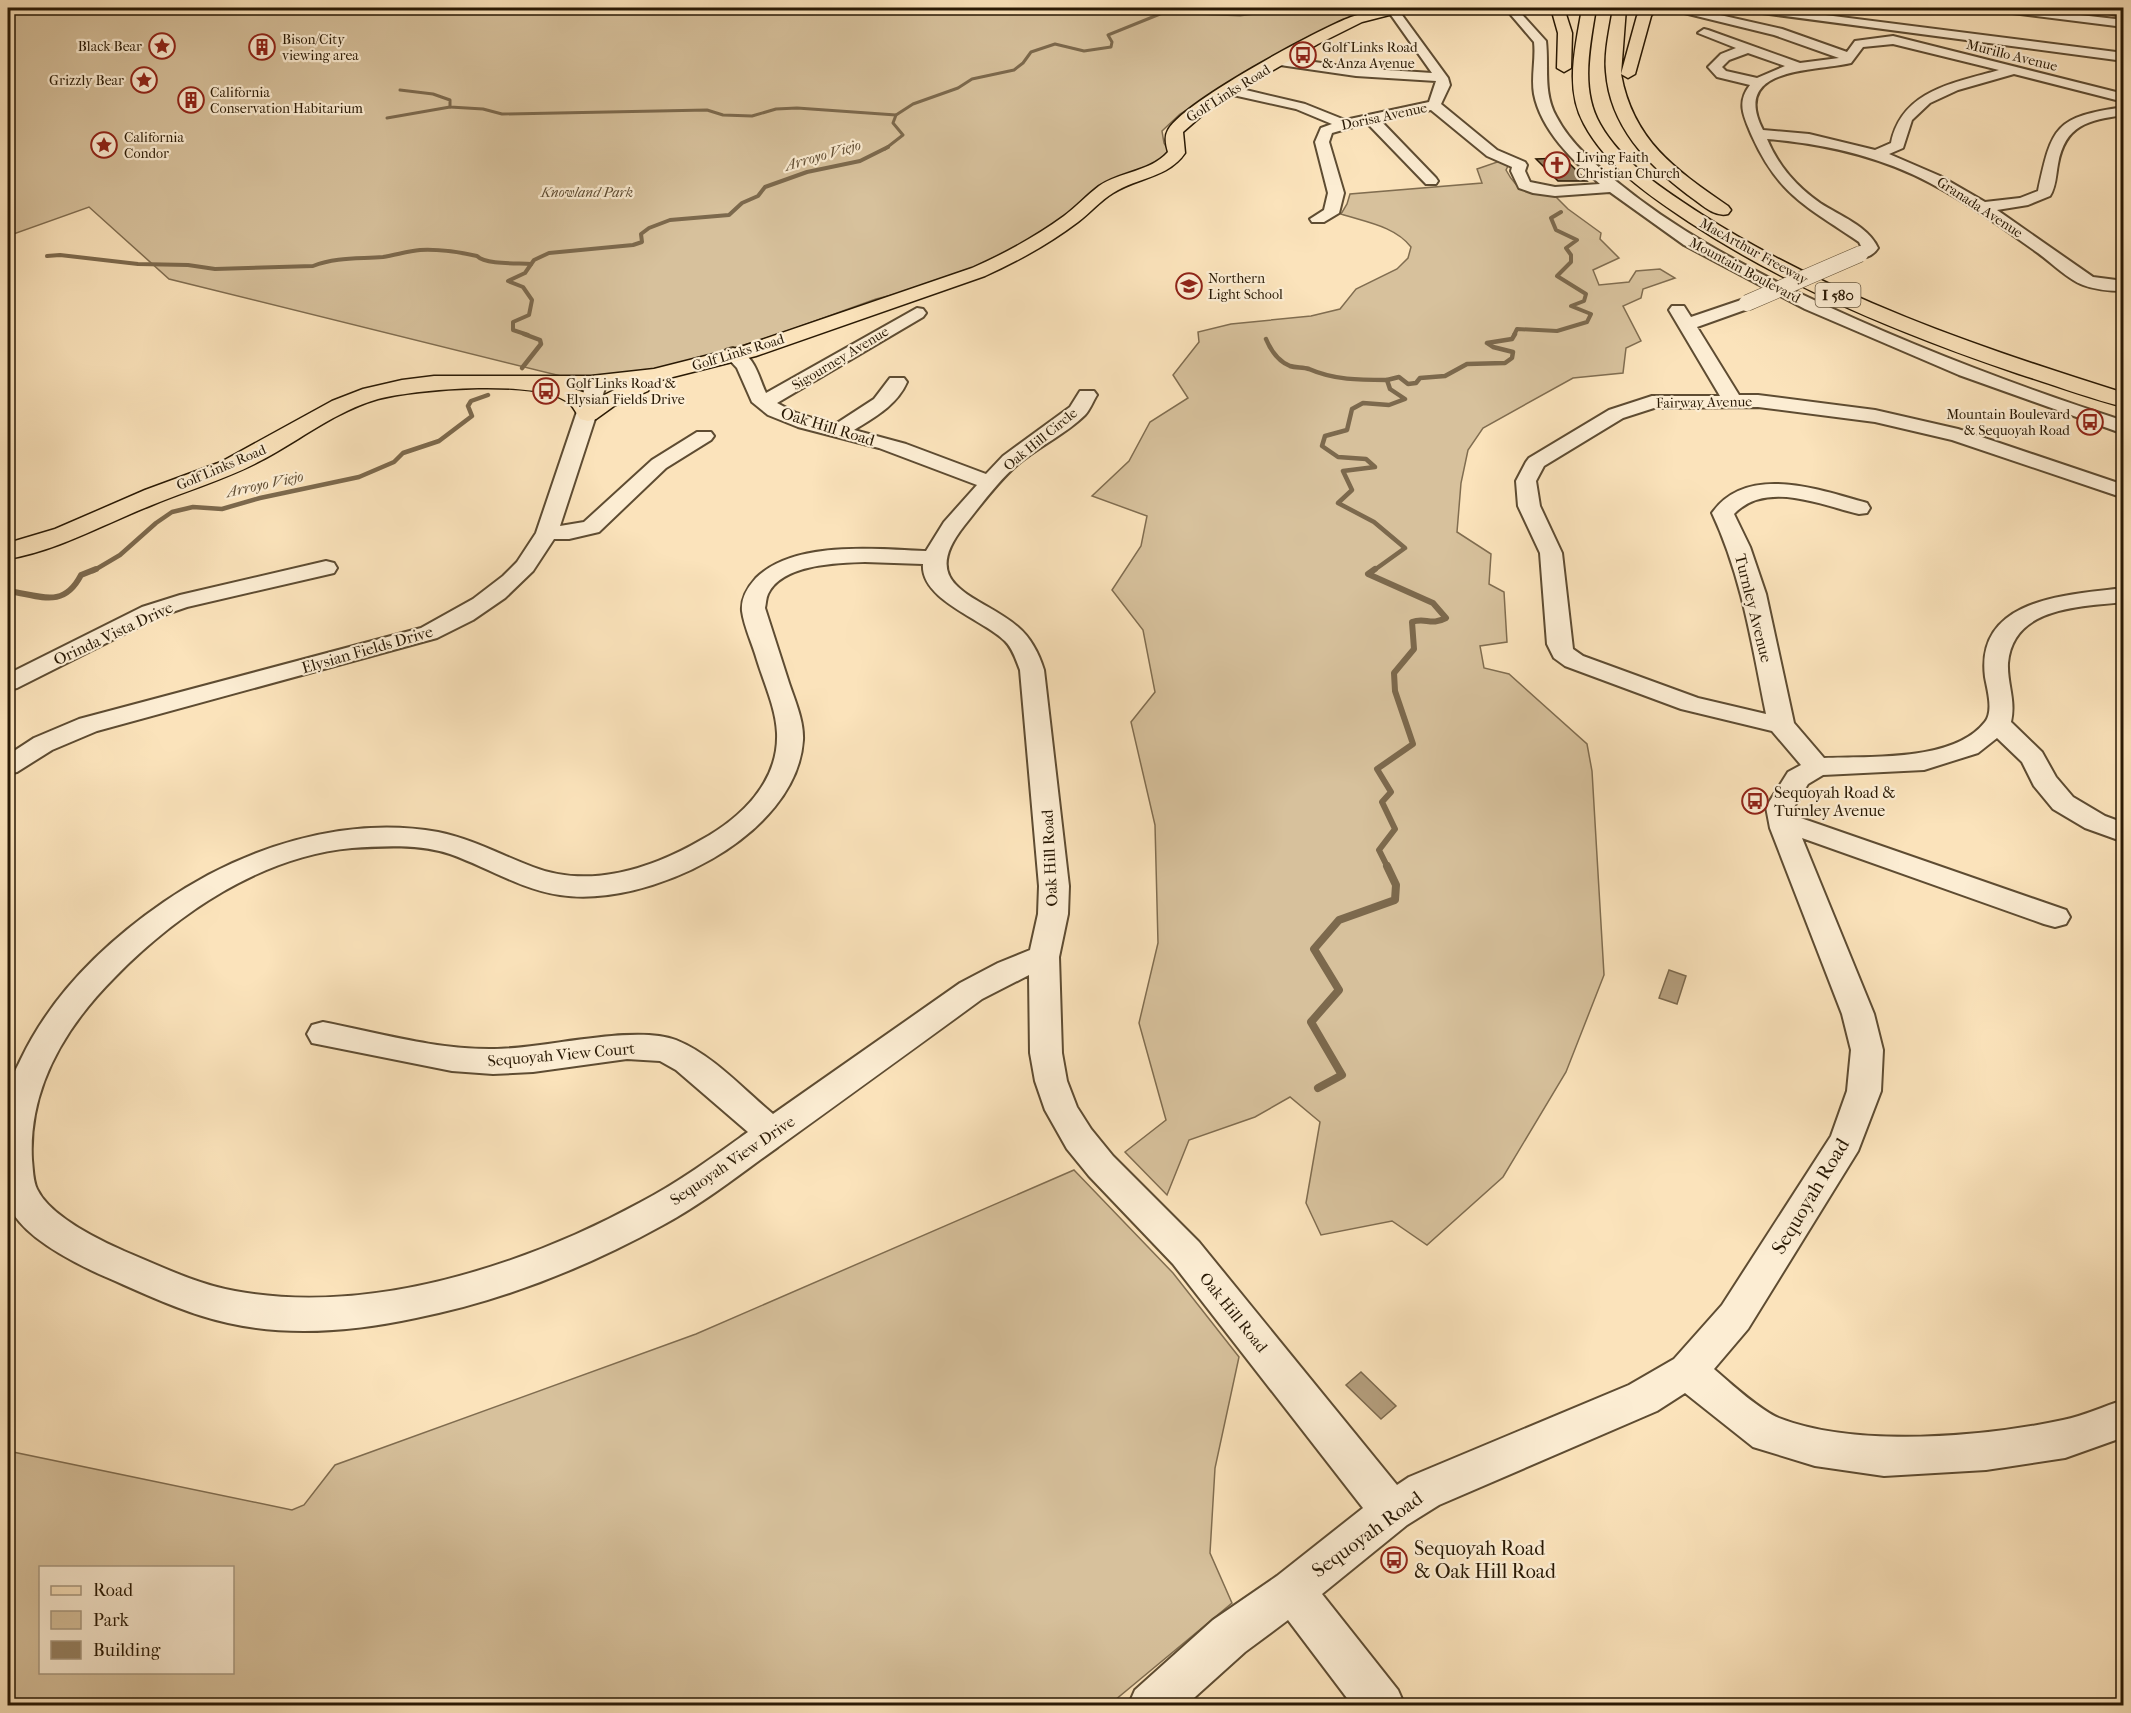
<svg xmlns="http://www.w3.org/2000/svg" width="2131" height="1713" font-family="'IM FELL French Canon',serif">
	<rect width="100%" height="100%" fill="#fbe3bb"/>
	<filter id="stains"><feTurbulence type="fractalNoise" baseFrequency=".00333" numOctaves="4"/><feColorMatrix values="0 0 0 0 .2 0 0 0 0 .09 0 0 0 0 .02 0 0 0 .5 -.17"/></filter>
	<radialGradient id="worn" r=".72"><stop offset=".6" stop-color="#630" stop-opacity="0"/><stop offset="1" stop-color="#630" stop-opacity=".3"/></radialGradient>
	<g fill="#d7c19c" stroke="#806d50" stroke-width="1.5" fill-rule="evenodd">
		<path d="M8,8H1392L1283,56L1195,105L1180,114L1162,131L1164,143L1168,150L1164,159L1095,190L1067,215L1024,244L975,269L924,287L876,299L779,334L705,357L650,370L573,379L169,279L89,207L8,236Z"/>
		<path d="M1500,161L1508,166L1506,170C1518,193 1529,194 1554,195L1568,209L1601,233L1600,239L1619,258L1593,270L1599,285L1629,282L1636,271L1660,269L1675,278L1643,289L1641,298L1623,306L1641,341L1626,348L1623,373L1573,378L1483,428L1468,450L1461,483L1457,532L1491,554L1489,584L1504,592L1507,642L1480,646L1484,668L1509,674L1587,744L1592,771L1604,975L1566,1072L1503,1177L1427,1245L1392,1221L1321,1235L1306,1203L1320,1122L1290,1097L1255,1117L1189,1140L1167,1195L1125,1152L1166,1120L1139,1023L1158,943L1155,825L1131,722L1155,692L1143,630L1112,590L1141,546L1147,516L1092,496L1129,461L1150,422L1188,398L1173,375L1199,342L1198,332L1231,324L1311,316L1340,309L1356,289L1397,269L1408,258L1411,247C1395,226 1365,222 1341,214L1347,204L1350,194L1482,183L1477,169Z"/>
		<path d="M1074,1170L1173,1273L1239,1357L1215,1468L1210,1553L1232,1603L1109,1705H8V1451L292,1510L304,1505L335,1465L696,1334ZM40,1568H232V1672H40Z"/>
	</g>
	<g fill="#b49e7d" stroke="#7c694d" stroke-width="1.5">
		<path d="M1669,970L1686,976L1677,1004L1659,998Z"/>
		<path d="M1361,1372L1396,1406L1381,1419L1346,1385Z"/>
	</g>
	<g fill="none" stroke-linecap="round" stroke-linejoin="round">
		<g stroke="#7c694d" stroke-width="3">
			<path d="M2098,8L2103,9V12L2124,18"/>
			<path d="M400,90L433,94L450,100V107L483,109L502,114L707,110L723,115L752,116L776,109L797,108L896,115"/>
			<path d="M387,118L450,107"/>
			<path d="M885,149L903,135L893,123L896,115L913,104L958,88L972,79L1014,70L1023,63L1031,52L1055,44L1084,51L1111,47L1112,42L1108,35L1165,12L1240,15L1264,12L1274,8"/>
		</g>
		<g stroke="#7c694d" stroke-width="4">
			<path d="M47,256L60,255L138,264L188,265L215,269L313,266C336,257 359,259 383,257C396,255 408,251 420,250C439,249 459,252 477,256C486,265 517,263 531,264"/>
			<path d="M528,335L513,330V322L529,315L532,300L523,287L508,281L525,273L534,260L549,253L633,245L642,242L641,234L649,228L670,220L729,215L742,203L758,196L765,187L807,172L860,161L888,147"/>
			<path d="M1514,335L1517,329L1557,331L1587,322L1591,314L1571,306L1584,301L1586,294L1557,276L1571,262V255L1566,248L1577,240L1556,230L1551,218L1561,212"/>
		</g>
		<g stroke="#7c694d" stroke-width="4.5">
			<path d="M1266,339C1271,351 1278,361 1290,366C1296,368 1303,367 1309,369C1334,380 1359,380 1387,380"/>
			<path d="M522,368L541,344L540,340L524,334"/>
			<path d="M93,571L120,555L156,523L172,512L193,507L222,509L260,498L359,477L394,462L403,453L439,441L472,416L468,406L471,401L488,395"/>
			<path d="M1373,571L1405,548L1374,522L1338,503L1352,490L1343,471L1375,467L1366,459L1338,457L1322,446L1325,436L1347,430L1352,409L1363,403L1389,405L1405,399L1390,389L1387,380L1399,377L1408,384L1416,383L1420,378L1445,376L1467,364L1505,363L1512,358L1513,352L1493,347L1487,343L1512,339L1515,334"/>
		</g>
		<g stroke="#7c694d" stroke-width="6">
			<path d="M1375,569L1368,574L1433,603L1446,618C1431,626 1425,617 1412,622L1414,649L1394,673L1395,691L1413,744L1377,769L1391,792L1382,802L1395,829L1379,850L1388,868"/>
			<path d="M8,591C39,595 63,610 81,575L96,569"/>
		</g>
		<path stroke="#7c694d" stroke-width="8" d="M1318,1088L1342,1075L1311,1022L1339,990L1314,949L1339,920L1395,900L1396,885L1387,866"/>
	</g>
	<path fill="#968263" stroke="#291904" stroke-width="1.5" d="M1564,158L1587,181H1558L1536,159Z"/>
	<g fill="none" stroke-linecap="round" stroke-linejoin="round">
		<g stroke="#5e4c32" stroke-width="4">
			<g id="minor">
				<path d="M1390,8L1399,11L1448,78L1450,85L1441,104L1497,150L1525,162L1527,165L1525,171L1530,182L1555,187L1600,184C1573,161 1541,130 1534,94C1531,77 1536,59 1534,42L1505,8H1516L1546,41C1549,67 1543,92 1556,116C1571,145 1597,166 1621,185C1675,229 1737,262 1799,293C1904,343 2013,385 2124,421V434L1959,375L1805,309L1684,245L1610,192L1555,196L1533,193L1519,188L1511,171L1512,167L1487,156L1431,110L1380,120L1436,178L1438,181L1436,184H1426L1367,123L1332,133L1329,142L1344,193L1339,213L1324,222H1312L1310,219L1324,210L1328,193L1315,142L1321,128L1332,124L1296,109L1224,93L1222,90L1229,86L1305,104L1345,120L1429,102L1436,81L1356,76L1280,65L1274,61L1280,57L1356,68L1432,73L1391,15L1384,11Z"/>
				<path d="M1670,8H1689L1782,29L1847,52L1855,41L1893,36L2124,94V102L2014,74L1958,90L1930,103L1912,120L1903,148L1889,154L1940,176L1985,202L2020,198L2038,191C2052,126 2055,117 2124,107V115C2088,120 2065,125 2058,164C2056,174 2056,187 2050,196L2028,205L1997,210L2093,277L2124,281V291C2110,291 2096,290 2083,285C2067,279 2052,263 2038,253C2003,228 1968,203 1930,183C1879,156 1825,144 1767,139C1779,167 1796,186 1820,203C1840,216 1868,226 1878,248C1873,256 1863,260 1854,257L1852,254L1861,246L1859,242C1808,207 1779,196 1752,136C1744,117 1736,103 1750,85L1717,77L1708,67L1721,54L1736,48L1698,33L1704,29L1708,30L1800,63L1839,58L1774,35L1672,10ZM1893,44L1999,70C1954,83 1902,90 1891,143L1875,150L1809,134L1763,130C1730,66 1814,72 1851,63L1863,47ZM1748,53L1785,66L1757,78L1726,71L1722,67L1729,60Z"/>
				<path d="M1741,8H1770L2124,53V61L1747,11Z"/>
				<path d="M1990,8H2020L2124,20V27L1996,11Z"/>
				<path d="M1747,298L1753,299L1756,303L1753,307L1697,327L1739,395H1758L1875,410L1958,429L2124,485V498L1952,440L1875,422L1758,407L1654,408L1623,418L1544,466L1536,481L1540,506L1562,553L1573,649L1583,656L1698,698L1766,714C1752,645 1742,577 1712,513C1747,463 1820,490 1867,503L1870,508L1867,513L1859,514C1821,505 1766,480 1734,514L1750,547L1766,594L1794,723L1824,758C1870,756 1954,762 1985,722C1994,711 1987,689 1985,677C1975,597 2069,595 2124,588V602C2081,607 2013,606 2008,663C2007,684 2016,700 2011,722L2042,752L2056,777L2073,797L2105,816L2124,823V842L2085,828L2053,809L2034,786L2022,762L1997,738L1978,753L1924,770L1823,775L1808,784L1794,807L1795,816L2066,910L2070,917L2066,924L2055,927L2044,924L1802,838L1874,1014L1883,1050L1881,1091L1858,1151L1748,1329L1714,1369C1730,1383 1761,1411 1779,1418C1856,1448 1984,1437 2063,1420C2084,1416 2104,1406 2124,1400V1437L2065,1458L1986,1470L1884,1476L1815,1466L1753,1447L1685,1393L1657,1411L1439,1505L1407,1525L1322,1594L1398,1690L1405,1706H1353L1288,1620L1245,1652L1185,1706H1128L1135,1690L1213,1620L1277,1576L1363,1508L1173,1264L1089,1176L1067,1149L1045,1110L1035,1081L1030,1053L1029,975L982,999C914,1049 846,1098 778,1147C740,1174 704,1203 663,1225C587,1267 502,1301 416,1318C356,1331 289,1337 228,1323C183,1313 141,1292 99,1274C71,1261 22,1236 10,1207C4,1193 8,1172 8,1157C8,1137 4,1113 8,1094C9,1082 16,1069 21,1059C52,994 106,942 164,902C242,848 344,815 438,832C472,839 501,855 533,867C589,889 651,869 701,840C741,818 779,782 777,733C776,708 764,683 757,660C753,645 744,627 742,611C741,598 747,588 756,578C794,540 876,549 926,551L944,522L977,485L879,448L798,427L768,415L752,402L737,368L724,354L726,350L733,348C755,354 758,376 766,393L917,308L923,309L926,313L923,317L777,403L796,413L834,425L874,399L890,378H904L907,382C897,405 875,417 854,430L906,444L986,474L1003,456L1070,407L1080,391H1094L1097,395C1093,401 1090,410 1085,415C1066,434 1039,446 1018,464C998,481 980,506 964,526C915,588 981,595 1018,627C1031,638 1039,654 1044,670L1069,886L1068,914L1059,957L1062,1053L1067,1081L1077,1107L1091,1129L1113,1156L1199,1242L1397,1485L1409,1477L1629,1385L1674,1359L1722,1305L1831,1136L1847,1091L1851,1050L1842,1014L1770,828L1766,807L1788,772L1801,765L1772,731L1681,709L1565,666L1554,658L1547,644L1540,553L1518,506L1516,481L1526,462L1529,458L1609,410L1652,396H1720L1669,310L1672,306H1684L1691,317ZM865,562L923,564C920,600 985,620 1005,641C1013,649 1016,660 1020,670L1039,886L1038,914L1030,950L998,963L960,983L773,1114C743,1089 713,1055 676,1040C634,1024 543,1049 494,1049C437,1050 379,1033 323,1022L312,1025L307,1034L312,1043L452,1071L493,1074L533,1072L627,1059L660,1061L676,1070L748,1132C713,1157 679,1182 641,1202C524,1266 369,1316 235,1291C196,1284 160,1266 124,1251C97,1239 50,1216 37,1189C33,1181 33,1169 32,1160C28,1088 66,1026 115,977C177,914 261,856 352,848C384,846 419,844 450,854C487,867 520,889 560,895C646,909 797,837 803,740C804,721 795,701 789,683C781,658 773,633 765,608C766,604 766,598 768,594C782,564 837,563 865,562Z"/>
				<path d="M597,376L604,378L607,382L560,526L584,522L652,460L697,432H711L714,436L711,440L666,468L599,532L569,539H554L533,571L505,598L473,620L437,638L97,731L52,750L17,772L8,774V755L34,738L79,719L421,628L473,599L503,576L517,562L536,533L587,382L590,378Z"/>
				<path d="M326,561L334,563L337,568L334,573L187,607L158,617L17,688L8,690V674L142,607L180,595Z"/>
			</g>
		</g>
		<g stroke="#291904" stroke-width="3">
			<path id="major" d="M1387,8H1407L1405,11L1362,22L1318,44L1232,94L1207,111L1183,132L1185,153C1168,178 1138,177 1113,193C1101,200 1090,213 1078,222C1049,244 1018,261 985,276L756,356L649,383L651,386L648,391L614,406L596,419L588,421L580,419C577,414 574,408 570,404C542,378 415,389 378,399C336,411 300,440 262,460C227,479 188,490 152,505C104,524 59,550 8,559V543L55,529L145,490L221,462L332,401L363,389L402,380L434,376H591L654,369L741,347L972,268C1004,254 1035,237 1064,216C1076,207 1087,195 1099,186C1121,171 1150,172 1168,152C1166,145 1164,137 1168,130C1183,102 1317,30 1351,17C1363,13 1375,10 1387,8ZM620,387L591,402L585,393L574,389Z"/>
		</g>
		<g stroke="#291904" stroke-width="3">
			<g id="highway">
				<path d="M1551,8H1564L1572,33L1571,68L1564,72L1557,68L1558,33Z"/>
				<path d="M1582,8H1596C1590,46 1580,89 1600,124C1622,163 1664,190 1701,214C1831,297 1977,347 2124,393V407C2088,398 2054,385 2019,374C1904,335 1791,289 1689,222C1650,196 1607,167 1584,124C1564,88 1576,46 1582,8Z"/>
				<path d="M1613,8H1626L1621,74L1637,16L1644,8H1657L1651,16L1635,74L1628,78L1621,74C1633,141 1676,170 1728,206L1731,210L1728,214C1714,218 1700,203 1688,195C1647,164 1610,126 1606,72C1604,51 1610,28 1613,8Z"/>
			</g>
		</g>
		<use href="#minor" fill="#fcedd3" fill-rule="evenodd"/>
		<use href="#major" fill="#fbe3bb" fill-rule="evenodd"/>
		<use href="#highway" fill="#fbe3bb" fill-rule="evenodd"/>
		<g stroke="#5e4c32" stroke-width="17" stroke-linecap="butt">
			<path id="minor-bridge" d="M1747,303L1860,254"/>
		</g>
		<use href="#minor-bridge" stroke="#fcedd3" stroke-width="16"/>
	</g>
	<defs>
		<g id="sight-ring" transform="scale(1.35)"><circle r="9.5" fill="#fcedd3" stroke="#8f2418" stroke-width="1.5"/><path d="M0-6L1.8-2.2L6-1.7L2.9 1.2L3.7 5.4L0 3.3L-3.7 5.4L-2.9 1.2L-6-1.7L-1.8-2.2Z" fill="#8f2418"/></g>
		<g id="building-ring" transform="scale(1.35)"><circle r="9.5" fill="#fcedd3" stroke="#8f2418" stroke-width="1.5"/><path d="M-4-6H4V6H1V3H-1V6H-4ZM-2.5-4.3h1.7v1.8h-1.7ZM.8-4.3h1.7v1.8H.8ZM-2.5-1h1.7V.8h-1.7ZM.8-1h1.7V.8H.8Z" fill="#8f2418"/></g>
		<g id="bus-ring" transform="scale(1.35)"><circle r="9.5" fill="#fcedd3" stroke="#8f2418" stroke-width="1.5"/><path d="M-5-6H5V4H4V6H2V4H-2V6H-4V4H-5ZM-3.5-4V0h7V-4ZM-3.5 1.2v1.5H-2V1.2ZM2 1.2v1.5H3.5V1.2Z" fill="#8f2418"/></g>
		<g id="church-ring" transform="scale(1.35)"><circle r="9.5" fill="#fcedd3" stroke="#8f2418" stroke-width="1.5"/><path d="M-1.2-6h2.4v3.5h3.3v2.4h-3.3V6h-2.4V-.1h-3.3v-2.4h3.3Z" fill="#8f2418"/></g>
		<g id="school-ring" transform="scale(1.35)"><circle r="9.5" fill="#fcedd3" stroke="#8f2418" stroke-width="1.5"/><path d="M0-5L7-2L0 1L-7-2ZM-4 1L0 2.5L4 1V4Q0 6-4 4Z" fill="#8f2418"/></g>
	</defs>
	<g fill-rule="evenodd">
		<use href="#sight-ring" x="162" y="46"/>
		<use href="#building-ring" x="262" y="47"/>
		<use href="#bus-ring" x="1303" y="55"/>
		<use href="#sight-ring" x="144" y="80"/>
		<use href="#building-ring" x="191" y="100"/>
		<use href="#sight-ring" x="104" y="145"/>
		<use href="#church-ring" x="1557" y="165"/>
		<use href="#school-ring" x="1189" y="286"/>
		<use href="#bus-ring" x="546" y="391"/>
		<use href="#bus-ring" x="2090" y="422"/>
		<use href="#bus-ring" x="1755" y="801"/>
		<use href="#bus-ring" x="1394" y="1560"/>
	</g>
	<g text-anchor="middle" stroke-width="4.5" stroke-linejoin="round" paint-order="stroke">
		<g font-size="14" fill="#291904" stroke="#fcedd3" text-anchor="start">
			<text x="282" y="44">Bison/City<tspan x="282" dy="16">viewing area</tspan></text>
			<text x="142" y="51" text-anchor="end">Black Bear</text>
			<text x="1322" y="52">Golf Links Road<tspan x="1322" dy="16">&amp; Anza Avenue</tspan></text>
			<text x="124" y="85" text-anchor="end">Grizzly Bear</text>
			<text x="210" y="97">California<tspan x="210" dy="16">Conservation Habitarium</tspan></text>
			<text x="124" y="142">California<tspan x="124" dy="16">Condor</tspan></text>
			<text x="1576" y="162">Living Faith<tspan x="1576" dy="16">Christian Church</tspan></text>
			<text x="1208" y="283">Northern<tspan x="1208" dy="16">Light School</tspan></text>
			<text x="566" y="388">Golf Links Road &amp;<tspan x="566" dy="16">Elysian Fields Drive</tspan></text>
			<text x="2070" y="419" text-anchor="end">Mountain Boulevard<tspan x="2070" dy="16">&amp; Sequoyah Road</tspan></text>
		</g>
		<g font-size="14" fill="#291904" stroke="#fcedd3">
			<text transform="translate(2012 55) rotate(14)" y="5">Murillo Avenue</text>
			<text transform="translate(1228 93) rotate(-32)" y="5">Golf Links Road</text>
			<text transform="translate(1384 116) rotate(-12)" y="5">Dorisa Avenue</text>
			<text transform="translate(1980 207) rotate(33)" y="5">Granada Avenue</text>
			<text transform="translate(1754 251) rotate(29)" y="5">MacArthur Freeway</text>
			<text transform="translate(1745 270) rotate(28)" y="5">Mountain Boulevard</text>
			<text transform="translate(738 352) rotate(-17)" y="5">Golf Links Road</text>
			<text transform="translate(840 358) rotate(-31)" y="5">Sigourney Avenue</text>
			<text transform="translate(1704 402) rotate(-1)" y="5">Fairway Avenue</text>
			<text transform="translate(1040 439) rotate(-39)" y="5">Oak Hill Circle</text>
			<text transform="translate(221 467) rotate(-23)" y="5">Golf Links Road</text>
		</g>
		<g font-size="14" font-style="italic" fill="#5d4b32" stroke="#fcedd3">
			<text x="587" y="197">Knowland Park</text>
		</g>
		<g font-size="15" font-style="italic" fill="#614e34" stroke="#fcedd3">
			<text transform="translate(823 155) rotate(-16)" y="5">Arroyo Viejo</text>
			<text transform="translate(265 484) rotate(-12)" y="5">Arroyo Viejo</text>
		</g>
		<rect fill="#fcedd3" stroke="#685942" stroke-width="1.5" x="1815.5" y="283" width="45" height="24" rx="4.5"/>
		<g font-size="15" font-weight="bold" fill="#291904">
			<text x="1838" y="300">I 580</text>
		</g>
		<g font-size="16" fill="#291904" stroke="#fcedd3">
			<text transform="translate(828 426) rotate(17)" y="6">Oak Hill Road</text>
			<text transform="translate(1754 608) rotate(76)" y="6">Turnley Avenue</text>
			<text transform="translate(113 633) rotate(-25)" y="6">Orinda Vista Drive</text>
			<text transform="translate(367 649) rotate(-16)" y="6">Elysian Fields Drive</text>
			<text transform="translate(1049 858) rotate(-93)" y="6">Oak Hill Road</text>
			<text transform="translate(561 1054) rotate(-5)" y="6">Sequoyah View Court</text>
			<text transform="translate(732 1160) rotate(-34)" y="6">Sequoyah View Drive</text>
			<text transform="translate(1234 1312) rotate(51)" y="6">Oak Hill Road</text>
		</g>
		<g font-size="16" fill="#291904" stroke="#fcedd3" text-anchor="start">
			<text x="1774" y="798">Sequoyah Road &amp;<tspan x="1774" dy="18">Turnley Avenue</tspan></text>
		</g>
		<g font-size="20" fill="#291904" stroke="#fcedd3">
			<text transform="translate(1810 1196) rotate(-59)" y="7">Sequoyah Road</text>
			<text transform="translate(1367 1534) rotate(-36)" y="7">Sequoyah Road</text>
		</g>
		<g font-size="20" fill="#291904" stroke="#fcedd3" text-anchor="start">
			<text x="1414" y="1555">Sequoyah Road<tspan x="1414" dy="23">&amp; Oak Hill Road</tspan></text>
		</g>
	</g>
	<rect width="2131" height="1713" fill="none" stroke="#fbe3bb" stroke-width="30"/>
	<rect x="9" y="9" width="2113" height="1695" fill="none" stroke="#291904" stroke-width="3"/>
	<rect x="15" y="15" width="2101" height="1683" fill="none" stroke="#291904" stroke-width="1.5"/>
	<rect x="39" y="1566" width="195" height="108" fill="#fcedd3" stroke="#a89880" stroke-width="1.5"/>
	<rect x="51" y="1586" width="30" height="9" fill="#fbe3bb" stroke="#a89880" stroke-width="1.5"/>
	<text x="93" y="1596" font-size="18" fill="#291904">Road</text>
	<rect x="51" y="1611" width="30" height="18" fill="#d7c19c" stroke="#a89880" stroke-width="1.5"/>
	<text x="93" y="1626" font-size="18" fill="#291904">Park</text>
	<rect x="51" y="1641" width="30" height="18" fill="#968263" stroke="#a89880" stroke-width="1.5"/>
	<text x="93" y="1656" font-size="18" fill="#291904">Building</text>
	<rect width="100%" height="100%" filter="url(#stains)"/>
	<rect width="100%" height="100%" fill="url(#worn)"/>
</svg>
